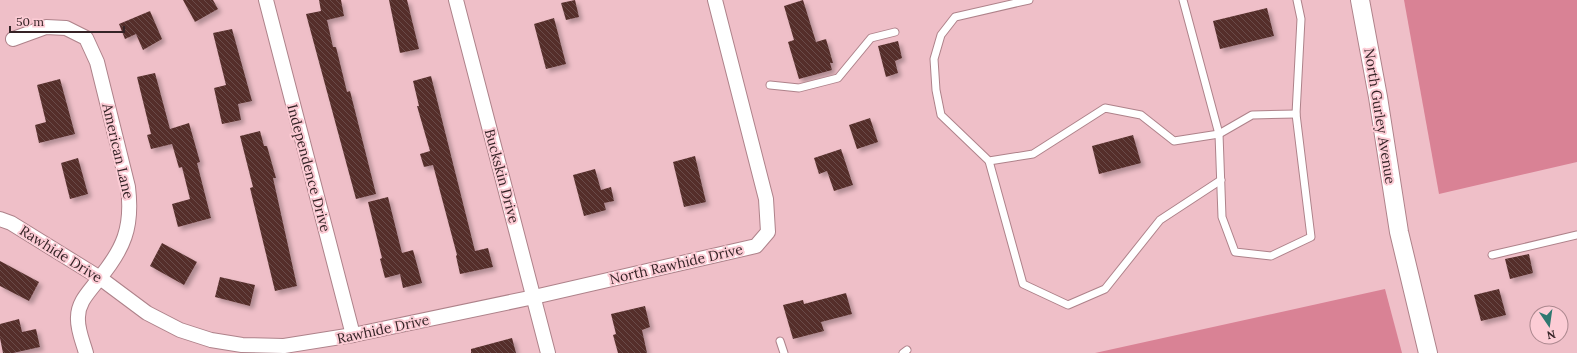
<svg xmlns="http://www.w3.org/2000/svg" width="1577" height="353" font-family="Lora,serif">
	<defs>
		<pattern id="building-back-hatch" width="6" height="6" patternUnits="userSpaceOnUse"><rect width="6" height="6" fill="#552f2c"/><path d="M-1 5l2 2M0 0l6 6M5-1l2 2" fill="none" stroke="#6b4b49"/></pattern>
		<filter id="shadow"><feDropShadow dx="3.5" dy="3.5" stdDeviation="2" flood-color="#0004"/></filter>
	</defs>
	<rect width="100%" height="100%" fill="#efbfc8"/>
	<g fill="#d98295">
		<path d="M1404,0H1577V162L1439,194Z"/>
		<path d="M1385,289L1402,353H1095Z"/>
	</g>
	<g fill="url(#building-back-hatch)" filter="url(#shadow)">
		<path d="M183,0H213L218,9L195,22Z"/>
		<path d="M319,0H341L344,16L327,20L333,47H336L347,92L350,91L376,194L356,199L306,14L321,11Z"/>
		<path d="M389,0H407L419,49L400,53Z"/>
		<path d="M575,0L579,17L566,20L561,3Z"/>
		<path d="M803,0L816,42L826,39L833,63H830L832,70L799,79L788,42L794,40L784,6Z"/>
		<path d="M1267,8L1274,36L1220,49L1213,21Z"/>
		<path d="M150,11L162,39L143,50L136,34L125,39L119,24Z"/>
		<path d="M554,18L566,64L546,69L534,24Z"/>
		<path d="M232,29L252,101L238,104L241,120L222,124L214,88L226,85L213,33Z"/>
		<path d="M898,41L902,58L895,61L898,73L886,77L878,46Z"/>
		<path d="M155,73L170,129L189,123L200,162L197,163L211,218L178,227L172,204L190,199L182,167L179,168L172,144L151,149L147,135L151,134L137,77Z"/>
		<path d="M431,76L475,251L488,248L493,267L460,274L456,256L457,255L433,165L424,167L420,154L430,151L417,106H419L413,81Z"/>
		<path d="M60,79L75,134L39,143L35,125L46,122L37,85Z"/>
		<path d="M870,118L878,142L857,149L849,125Z"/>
		<path d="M260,131L264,146H267L276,178H273L297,286L275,291L250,188L253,187L240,136Z"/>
		<path d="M1133,135L1141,163L1099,174L1092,146Z"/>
		<path d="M841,149L853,185L834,191L827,171L819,174L814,158Z"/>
		<path d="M695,156L706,202L684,207L673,162Z"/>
		<path d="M78,158L88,194L70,199L61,163Z"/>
		<path d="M595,169L601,190L611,187L614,201L604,203L606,210L584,216L573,175Z"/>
		<path d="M388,197L402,253L413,250L422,283L403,288L400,274L385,278L380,259L382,258L368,202Z"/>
		<path d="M162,243L197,262L184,285L150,266Z"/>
		<path d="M1529,254L1533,273L1510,279L1505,259Z"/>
		<path d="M0,261L39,282L29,301L0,286Z"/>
		<path d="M220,277L255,285L250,306L215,297Z"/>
		<path d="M1499,289L1506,315L1481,321L1474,295Z"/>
		<path d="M846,293L852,314L821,322L824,331L793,339L783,305L803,300L804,304Z"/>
		<path d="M645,306L650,327L642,330L647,353H618L613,335L616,334L611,314Z"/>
		<path d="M19,319L22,332L36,329L40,347L13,353H3L0,338V324Z"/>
		<path d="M512,338L516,353H471V349Z"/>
	</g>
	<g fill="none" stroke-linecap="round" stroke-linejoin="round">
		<g stroke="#ae828a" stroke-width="9">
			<g id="service">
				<path d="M1029,0L955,17L941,35L934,59L936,90L941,115L989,161L1033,154L1105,108L1141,115L1174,141L1219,134L1252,115L1296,114"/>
				<path d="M1183,0L1219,134L1222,217L1235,252L1271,256L1311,237L1296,114L1301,19L1297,0"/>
				<path d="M770,85L799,88L838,78L871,38L895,32"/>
				<path d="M989,161L1023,284L1068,305L1105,289L1160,220L1221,180"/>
				<path d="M1492,255L1577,235"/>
				<path d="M780,341L784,353"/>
				<path d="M903,353L907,350"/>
			</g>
		</g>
		<g stroke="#ae828a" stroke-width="16">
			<g id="minor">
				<path d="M266,0L353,335"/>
				<path d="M456,0L548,353"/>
				<path d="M13,39L46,27L66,28L86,38L97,62L128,187C133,227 124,249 98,280C89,292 78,302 78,317C77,329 83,342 86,353"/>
				<path d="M0,219L11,223L100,278L147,313L180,330L211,340L242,345L284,346L353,335L534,297L756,246L768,232L766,199L715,0"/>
			</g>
		</g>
		<g stroke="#ae828a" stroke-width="20">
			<path id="tertiary" d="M1360,0L1378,97L1399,232L1428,353"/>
		</g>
		<use href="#service" stroke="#fff" stroke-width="7"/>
		<use href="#minor" stroke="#fff" stroke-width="14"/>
		<use href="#tertiary" stroke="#fff" stroke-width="18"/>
	</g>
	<g text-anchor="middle" stroke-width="4" stroke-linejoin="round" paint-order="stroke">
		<g font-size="14" fill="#352326" stroke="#fcccd5">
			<text transform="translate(1380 116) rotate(81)" y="5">North Gurley Avenue</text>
			<text transform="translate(118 151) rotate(77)" y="5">American Lane</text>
			<text transform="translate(309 168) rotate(75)" y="5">Independence Drive</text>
			<text transform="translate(502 176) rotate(75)" y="5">Buckskin Drive</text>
			<text transform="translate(61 254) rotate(32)" y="5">Rawhide Drive</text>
			<text transform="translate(676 264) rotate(-13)" y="5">North Rawhide Drive</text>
			<text transform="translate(383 329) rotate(-12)" y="5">Rawhide Drive</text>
		</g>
	</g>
	<g transform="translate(1549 325) rotate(167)"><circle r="19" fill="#fcccd5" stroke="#ac888f"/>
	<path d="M0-3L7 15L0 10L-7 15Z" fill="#307871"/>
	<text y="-6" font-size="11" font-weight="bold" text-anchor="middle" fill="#352326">N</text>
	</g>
	<path d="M10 26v6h114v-6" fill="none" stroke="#352326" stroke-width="2"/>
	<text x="16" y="26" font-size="12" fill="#352326" stroke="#fcccd5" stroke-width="3" paint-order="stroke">50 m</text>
</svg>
